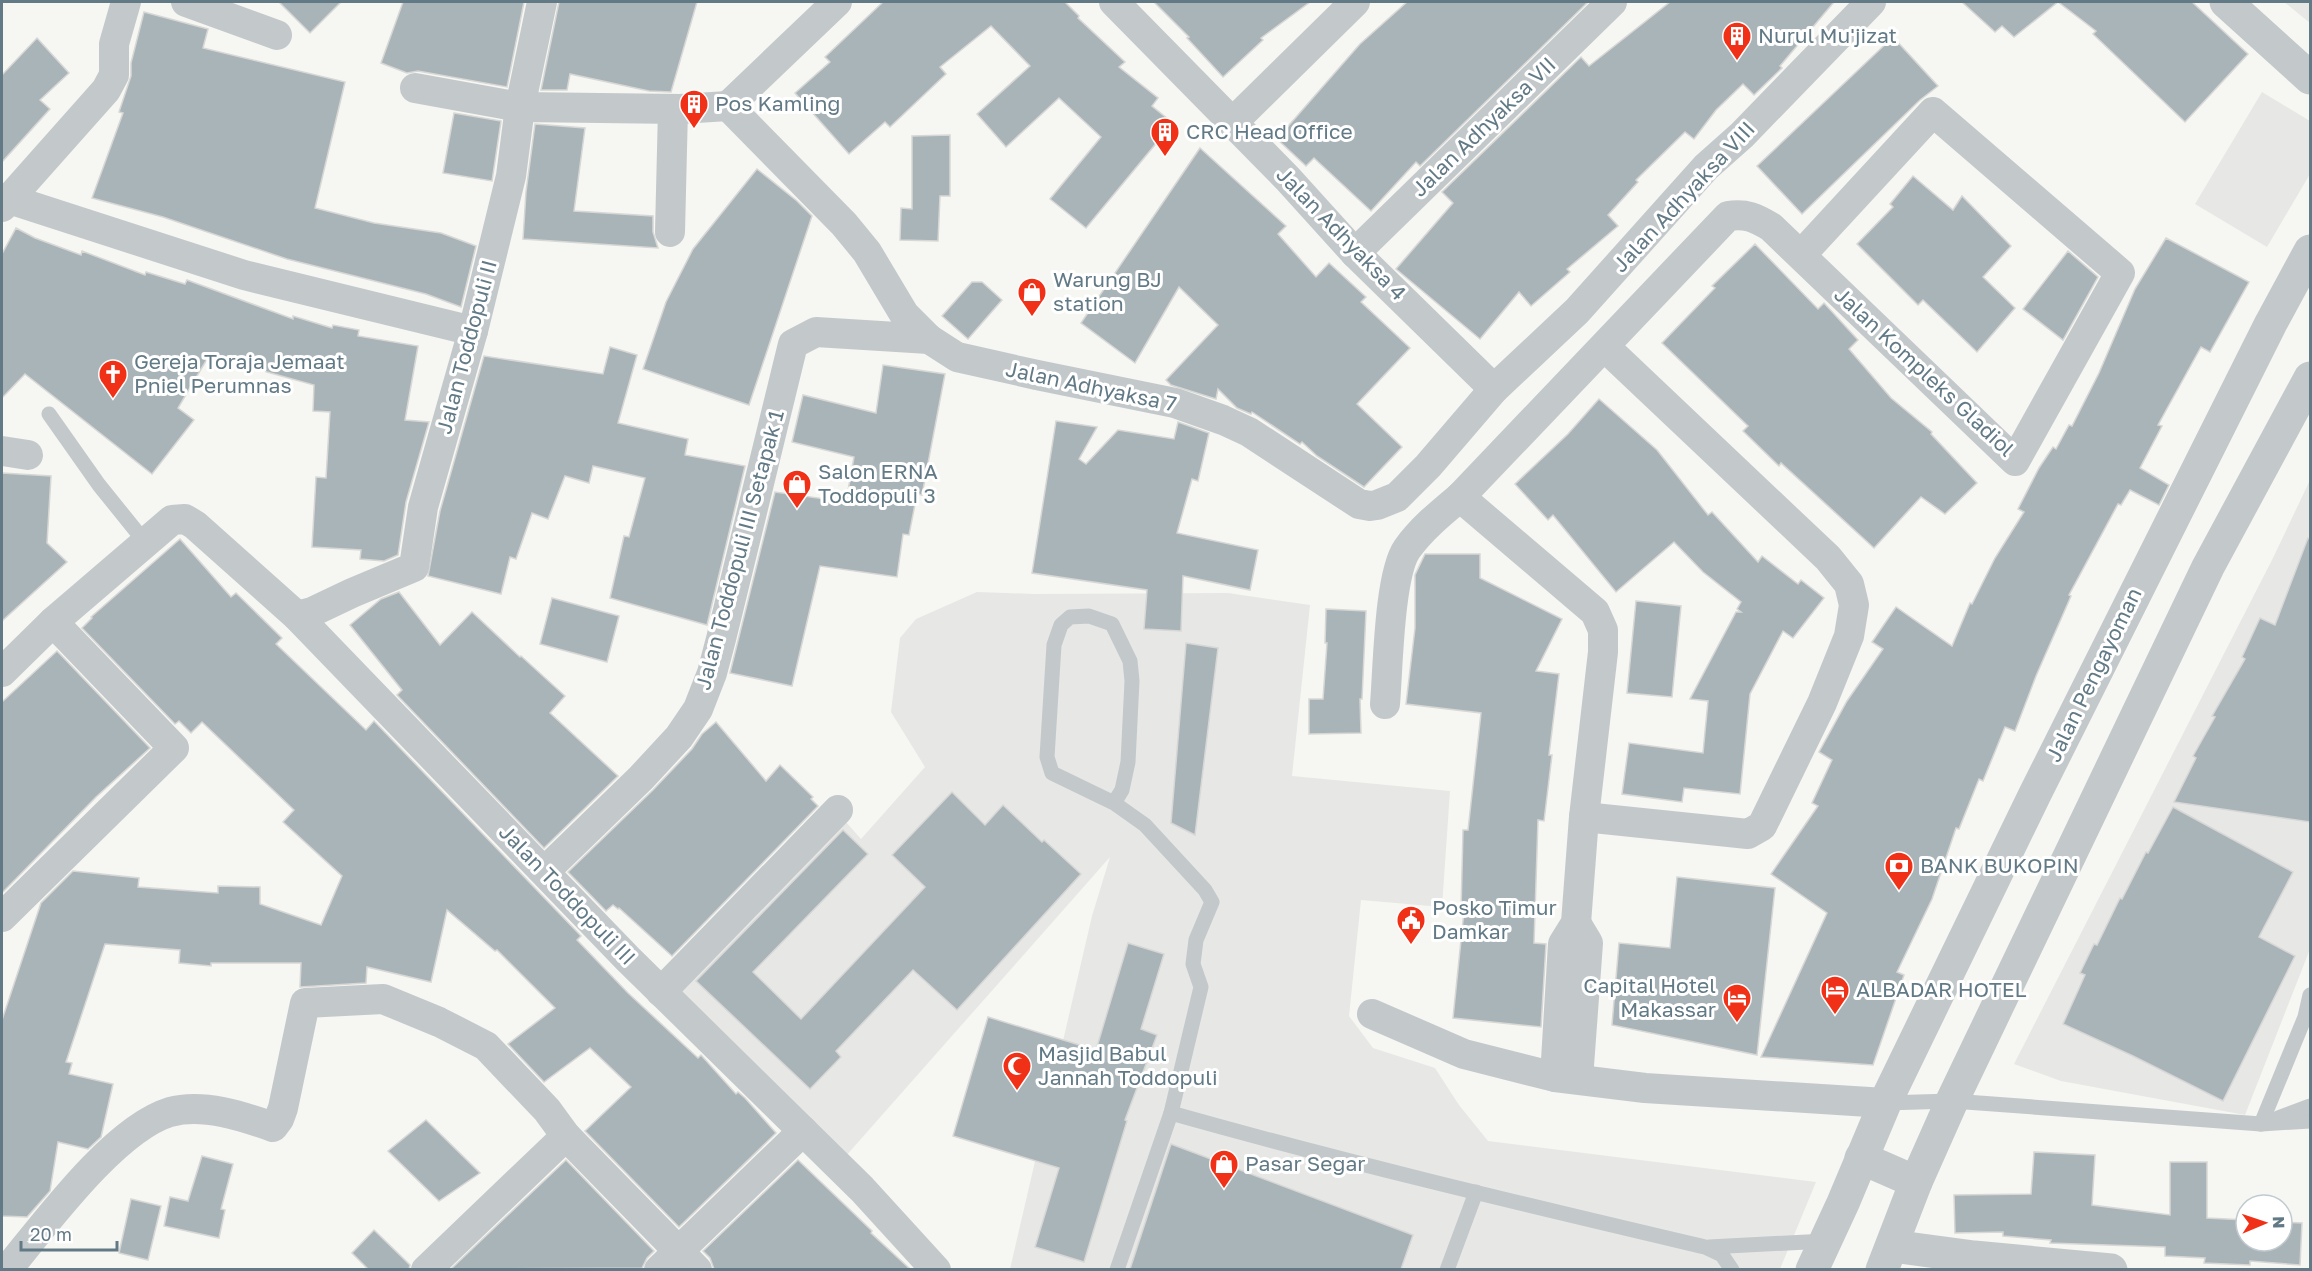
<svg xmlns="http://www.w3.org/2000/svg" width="2312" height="1271" font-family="'Golos Text',sans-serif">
	<rect width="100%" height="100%" fill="#f6f6f2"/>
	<g fill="#e7e7e5">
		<path d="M2284,2H2310V23Z"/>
		<path d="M2262,92L2310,121V174L2267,247L2195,204Z"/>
		<path d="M2310,480V949L2245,1115L2061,1081L2014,1064L2273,558Z"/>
		<path d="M977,592L1035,594L1228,593L1310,605L1292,776L1450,791L1442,907L1361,900L1349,1016L1373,1048L1435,1068L1459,1105L1488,1141L1816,1182L1780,1269H1010L1092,916L1110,857L845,1157L664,982L838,813L861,839L925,767L891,712L900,638L916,619Z"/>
	</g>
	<g fill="#a9b4b8" stroke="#d7d7d5" stroke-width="1.5">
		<path d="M279,2H341L310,33Z"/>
		<path d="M403,2H524L507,87L418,71L407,73L381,63Z"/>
		<path d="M559,2H697L671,92L649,91L570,74L567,90H541Z"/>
		<path d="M883,2H1065L1079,16L1078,18L1125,62L1119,67L1158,98L1152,106L1173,123L1086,228L1050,199L1101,137L1059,98L1006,147L977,114L1030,66L991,26L940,67L946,74L890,127L885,122L849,154L795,93L830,62L825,57Z"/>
		<path d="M1154,2H1310L1261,38L1263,40L1223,77L1187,38L1189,37Z"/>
		<path d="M1407,2H1588L1420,166L1416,162L1371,211L1314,158L1306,166L1277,139L1360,44Z"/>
		<path d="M1670,2H1834L1780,66L1782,68L1754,95L1743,84L1716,110L1694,139L1685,132L1636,180L1638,182L1608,215L1618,226L1567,269L1570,272L1531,306L1519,292L1480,339L1396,269L1453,203L1442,192L1581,57L1589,66Z"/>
		<path d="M1962,2H2192L2248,54L2185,122L2093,34L2096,31L2058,2L2014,37L2002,26L1995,32Z"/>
		<path d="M144,12L208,29L203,48L345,82L315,208L374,223L441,233L476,246L461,307L426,294L287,259L163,217L92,198L123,113L119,112L131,76V63Z"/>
		<path d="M1893,37L1938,86L1920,100L1802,214L1757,166Z"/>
		<path d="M37,38L69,73L40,100L50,109L2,162V75Z"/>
		<path d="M454,113L501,121L492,181L443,173Z"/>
		<path d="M535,124L585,128L574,211L653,216V232L658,248L523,239L526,192Z"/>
		<path d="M950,135V196H940L938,241L900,240L901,208L912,209V136Z"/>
		<path d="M1200,148L1286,226L1278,234L1316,277L1329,263L1366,297L1361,302L1410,348L1357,404L1402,447L1364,487L1317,456L1302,442L1300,444L1252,412L1251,414L1237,408L1218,389L1216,399L1171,385L1166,380L1218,325L1179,287L1135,363L1081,323Z"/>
		<path d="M757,169L797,201L812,216L749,405L643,369L666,302L693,249Z"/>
		<path d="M1913,176L1953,210L1962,196L2011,246L1983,277L2015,308L1977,352L1923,300L1918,305L1857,244L1893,207L1890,204Z"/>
		<path d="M16,228L35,238L81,255L82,251L145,275L146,272L185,284L187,280L293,319V316L332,328L333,325L359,330L358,336L418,346L405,420L429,422L406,502L398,555L384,561L360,559L361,550L312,547L316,477L326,478L330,412L313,411L314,385L267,372L234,358L232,363L210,354L178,408L194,420L152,474L25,374L2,398V254Z"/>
		<path d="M2166,238L2249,282L2210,352L2201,347L2158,425L2162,426L2140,468L2169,485L2159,505L2130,490L2121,505L2118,504L2069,595L2071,596L2036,676L2015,731L2005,727L1983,781L1979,779L1959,829L1956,828L1932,899L1897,972L1904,975L1873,1065L1761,1057L1827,913L1771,874L1818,806L1812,803L1832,760L1819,752L1847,701L1883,649L1872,642L1896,607L1952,646L1970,603L1972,604L1995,558L2024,512L2018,509L2039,468L2053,447L2056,449L2069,425L2072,426L2099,373L2135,289Z"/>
		<path d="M1755,244L1818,309L1824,303L1858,340L1849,349L1891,398L1932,432L1931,434L1977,483L1945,514L1921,497L1874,548L1781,463L1779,466L1743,431L1748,426L1662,343L1715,288L1712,286Z"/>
		<path d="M2068,251L2098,277L2063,340L2023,309Z"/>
		<path d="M972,282H982L1002,300L968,339L942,316Z"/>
		<path d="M610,347L637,355L618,423L688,439L685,455L745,466L707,625L610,598L624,536L629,537L645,478L593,466L589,483L565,476L548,519L532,513L516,559L510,557L501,594L428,576L440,511L484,356L603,374Z"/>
		<path d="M883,365L945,374L922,495L917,494L909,535L903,534L897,577L820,566L792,686L730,673L775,492L846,502L854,457L792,442L803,395L876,413Z"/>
		<path d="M1599,399L1657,450L1708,515L1712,512L1758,562L1762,556L1798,584L1801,580L1824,598L1793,638L1783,631L1750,694L1740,794L1684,788L1682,802L1622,794L1629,743L1703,753L1708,701L1690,699L1736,612H1741L1737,609L1741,602L1703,572L1674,542L1616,592L1553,515L1548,520L1515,484L1568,434Z"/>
		<path d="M1056,421L1097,427L1079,459L1086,464L1118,430L1174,439L1178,422L1209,433L1198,481L1192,479L1177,533L1258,550L1250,590L1183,576L1181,631L1144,629L1147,590L1032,573Z"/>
		<path d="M2,473L51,476L47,543L67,562L2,621Z"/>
		<path d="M2308,538L2310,539V822L2174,802L2196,758L2193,756L2215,717L2212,716L2245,659L2242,657L2260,618L2275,625Z"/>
		<path d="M180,539L231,597L236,593L282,638L276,644L366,730L374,721L581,936L577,940L628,993L698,1058L701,1055L736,1094L738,1092L745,1098L776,1133L679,1227L585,1131L631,1087L590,1048L544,1082L508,1044L555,1008L497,950L495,951L447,910L431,982L367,967L366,983L300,987L301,963H211V966L179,963L180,950L105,944L66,1062L72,1063L69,1074L113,1084L101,1137L88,1149L58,1142L50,1191L27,1217L2,1216V1020L41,903L73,871L139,878L138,887L218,893V886L260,887V904L321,925L342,876L283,822L294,810L202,722L191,733L179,721L175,724L82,628L92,618L91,617Z"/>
		<path d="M1425,554H1480V578L1562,619L1536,671L1559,674L1549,755H1552L1544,821L1538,820L1534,943L1546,944L1541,1027L1453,1018L1464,911H1461L1463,830H1468L1481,713L1406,704L1415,628V575Z"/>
		<path d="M399,592L440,645L472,612L520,657L521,656L565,696L550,713L618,776L544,848L397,695L402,690L350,625L381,599Z"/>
		<path d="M552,598L619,616L607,662L540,644Z"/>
		<path d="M1636,601L1681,606L1672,697L1627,693Z"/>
		<path d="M1326,609L1366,611L1362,699H1360L1361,733L1309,734V699H1323L1327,643H1325Z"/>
		<path d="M1186,643L1218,648L1195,835L1171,823Z"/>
		<path d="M57,651L150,748L96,797L2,893V702Z"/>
		<path d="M716,722L766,781L780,765L813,797L811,799L818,806L672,956L619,908L618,909L613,905L606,911L568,872L653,790L692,749L702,734Z"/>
		<path d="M952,792L985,825L1003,805L1042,842L1044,840L1081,874L957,1010L913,970L836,1051L841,1057L810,1089L696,981L843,830L868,854L753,972L801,1019L925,887L892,855Z"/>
		<path d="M2173,807L2293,872L2259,937L2295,956L2223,1101L2133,1056L2063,1024L2085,975L2080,973L2094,944L2097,945L2120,898L2122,899L2146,852L2148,853Z"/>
		<path d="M1677,877L1775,888L1757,1055L1612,1025L1619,943L1670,948Z"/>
		<path d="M1128,943L1164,954L1141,1029L1157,1035L1125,1120L1127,1121L1084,1262L1035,1247L1059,1168L953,1136L988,1017L1096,1050Z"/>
		<path d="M426,1120L480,1173L439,1201L388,1151Z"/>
		<path d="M1171,1144L1413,1235L1401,1269H1130Z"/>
		<path d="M2034,1152L2095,1155L2092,1205L2170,1215V1162H2207V1218L2246,1220V1241H2282V1222L2302,1223L2300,1265L2250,1261V1265L2204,1263L2205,1258L2165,1256V1247L2050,1243L2051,1240L2003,1236V1232L1955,1233L1954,1195L2031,1194Z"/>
		<path d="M202,1156L233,1164L221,1209L225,1210L219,1238L164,1226L170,1197L188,1201Z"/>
		<path d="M566,1160L654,1251L647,1258L642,1268L451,1269Z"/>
		<path d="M798,1160L872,1231L871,1233L910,1269H714L710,1258L703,1251Z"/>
		<path d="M131,1199L161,1206L148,1260L119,1253Z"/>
		<path d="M374,1230L410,1265L409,1269H368L352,1253Z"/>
	</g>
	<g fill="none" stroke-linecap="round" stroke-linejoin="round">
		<g stroke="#c3c8cb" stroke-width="15">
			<path d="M49,414L99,485L145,542"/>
			<path d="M1114,803L1122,790L1128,762L1132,681L1130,661L1112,624L1089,616L1070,617L1061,625L1054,645L1047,757L1052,773L1114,803L1145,825L1205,890L1212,902L1196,940L1193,964L1201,987L1171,1113L1117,1270"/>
			<path d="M1885,1103L1952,1101L2261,1124L2310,1121"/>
			<path d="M1171,1113C1348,1163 1527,1205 1705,1247L1722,1255L1732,1270"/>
			<path d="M2278,1118L2310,1106"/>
			<path d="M2261,1124L2305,1017L2310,995"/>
			<path d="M1709,1247L1826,1241"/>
			<path d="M1447,1270L1476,1192"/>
		</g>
		<g stroke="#c3c8cb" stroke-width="30">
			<path d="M186,2L277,35"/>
			<path d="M1114,2L1288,179L1355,253L1494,389"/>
			<path d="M415,88L520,107L680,109L728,106"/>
			<path d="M728,106L844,224L867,252L904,314L929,339L957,357L1037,375L1175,403L1223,420L1249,432L1359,504L1370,506L1377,505L1397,497L1428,466L1494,389L1577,311L1706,167L1742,135L1871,2"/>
			<path d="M728,106L837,2"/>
			<path d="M1233,122L1355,2"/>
			<path d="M9,199L244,275L473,331"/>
			<path d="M2,207L106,90L114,75V44L126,2"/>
			<path d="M670,232L673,109"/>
			<path d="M1355,253L1612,2"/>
			<path d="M2,451L28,455"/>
			<path d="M1460,497L1595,612L1603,630V652L1584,817L1576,923L1563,944L1555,1077"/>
			<path d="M297,616L312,612L352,593L414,567L423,507L473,331L511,176L520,107L542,2"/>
			<path d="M2,672L53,622L172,520L185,519L195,525L297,616L628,959L862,1189L936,1270"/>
			<path d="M1385,704C1388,669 1389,575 1407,549C1421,529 1442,512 1460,497L1728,216C1746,213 1756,218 1771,227L2015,461L2120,273L1933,112L1801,255"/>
			<path d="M1584,817L1748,834L1762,826L1822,703L1849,636L1854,605L1849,584L1828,558L1605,347"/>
			<path d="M545,871L641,778L679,737L698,709L712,673L721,639L793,344L816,332L929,339"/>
			<path d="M2,917L174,748L53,622"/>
			<path d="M1576,923L1588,943L1578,1079"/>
			<path d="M661,992L838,810"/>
			<path d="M1372,1014L1464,1054L1555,1077L1645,1088L1885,1103"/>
			<path d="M7,1270C45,1224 114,1129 170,1112C203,1103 242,1116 273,1127L279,1119L283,1108L305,1003L383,999L439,1022L486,1046L547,1110L566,1136L697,1270"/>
			<path d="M426,1270L566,1136"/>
			<path d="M659,1270L803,1131"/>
		</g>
		<g stroke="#c3c8cb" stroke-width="33">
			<path d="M2226,2L2310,78"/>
			<path d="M1861,1158L1916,1182"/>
			<path d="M1892,1246L1974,1257L2111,1270"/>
			<path d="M1812,1270L1843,1203L1885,1103L2035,794L2271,323L2310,251"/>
			<path d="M1882,1270L1916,1182L1952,1101L2208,567L2310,378"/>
		</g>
	</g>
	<defs>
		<g id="building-pin" transform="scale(1.5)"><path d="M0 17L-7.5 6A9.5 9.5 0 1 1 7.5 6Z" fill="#f13117" stroke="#fff"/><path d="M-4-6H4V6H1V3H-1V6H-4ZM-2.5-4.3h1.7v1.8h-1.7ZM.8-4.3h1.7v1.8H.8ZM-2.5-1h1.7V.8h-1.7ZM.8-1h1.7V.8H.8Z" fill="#fff"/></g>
		<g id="shop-pin" transform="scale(1.5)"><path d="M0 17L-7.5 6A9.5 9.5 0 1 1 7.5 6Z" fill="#f13117" stroke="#fff"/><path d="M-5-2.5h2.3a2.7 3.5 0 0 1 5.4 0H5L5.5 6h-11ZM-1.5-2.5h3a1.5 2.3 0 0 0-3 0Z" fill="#fff"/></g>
		<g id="church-pin" transform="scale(1.5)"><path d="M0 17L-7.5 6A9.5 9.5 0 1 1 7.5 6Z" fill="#f13117" stroke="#fff"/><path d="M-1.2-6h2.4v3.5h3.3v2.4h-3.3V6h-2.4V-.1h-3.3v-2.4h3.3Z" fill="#fff"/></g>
		<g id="bank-pin" transform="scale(1.5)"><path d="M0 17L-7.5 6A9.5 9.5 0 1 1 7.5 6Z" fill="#f13117" stroke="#fff"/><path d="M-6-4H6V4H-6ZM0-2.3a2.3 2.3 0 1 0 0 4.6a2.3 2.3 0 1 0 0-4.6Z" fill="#fff"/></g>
		<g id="civic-pin" transform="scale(1.5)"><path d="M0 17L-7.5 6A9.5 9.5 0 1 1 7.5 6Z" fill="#f13117" stroke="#fff"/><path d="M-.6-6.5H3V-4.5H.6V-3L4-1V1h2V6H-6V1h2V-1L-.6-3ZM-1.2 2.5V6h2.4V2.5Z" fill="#fff"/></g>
		<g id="hotel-pin" transform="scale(1.5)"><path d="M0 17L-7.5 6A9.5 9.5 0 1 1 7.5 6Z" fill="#f13117" stroke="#fff"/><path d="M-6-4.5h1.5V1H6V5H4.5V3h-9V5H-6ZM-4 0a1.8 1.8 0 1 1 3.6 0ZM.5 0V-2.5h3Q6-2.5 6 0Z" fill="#fff"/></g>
		<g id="mosque-pin" transform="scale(1.5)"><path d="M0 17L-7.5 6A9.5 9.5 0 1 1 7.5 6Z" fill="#f13117" stroke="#fff"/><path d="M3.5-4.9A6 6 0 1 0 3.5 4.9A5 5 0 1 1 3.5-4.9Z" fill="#fff"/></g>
	</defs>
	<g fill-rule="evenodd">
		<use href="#building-pin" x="1737" y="36"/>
		<use href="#building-pin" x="694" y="104"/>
		<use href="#building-pin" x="1165" y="132"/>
		<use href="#shop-pin" x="1032" y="292"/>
		<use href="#church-pin" x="113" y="374"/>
		<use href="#shop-pin" x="797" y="484"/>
		<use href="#bank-pin" x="1899" y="866"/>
		<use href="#civic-pin" x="1411" y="920"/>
		<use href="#hotel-pin" x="1835" y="990"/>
		<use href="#hotel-pin" x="1737" y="998"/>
		<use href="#mosque-pin" x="1017" y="1066"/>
		<use href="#shop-pin" x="1224" y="1164"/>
	</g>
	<g text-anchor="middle" stroke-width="6" stroke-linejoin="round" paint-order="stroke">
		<g font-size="21" fill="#627a86" stroke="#fff" text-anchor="start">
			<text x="1758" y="43">Nurul Mu'jizat</text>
			<text x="715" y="111">Pos Kamling</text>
			<text x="1186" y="139">CRC Head Office</text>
			<text x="1053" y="287">Warung BJ<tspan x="1053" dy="24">station</tspan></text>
			<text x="134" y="369">Gereja Toraja Jemaat<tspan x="134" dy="24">Pniel Perumnas</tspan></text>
			<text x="818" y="479">Salon ERNA<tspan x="818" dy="24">Toddopuli 3</tspan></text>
			<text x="1920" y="873">BANK BUKOPIN</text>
			<text x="1432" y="915">Posko Timur<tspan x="1432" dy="24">Damkar</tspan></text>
			<text x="1716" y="993" text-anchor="end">Capital Hotel<tspan x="1716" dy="24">Makassar</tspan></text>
			<text x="1856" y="997">ALBADAR HOTEL</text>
			<text x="1038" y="1061">Masjid Babul<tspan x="1038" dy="24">Jannah Toddopuli</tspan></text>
			<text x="1245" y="1171">Pasar Segar</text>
		</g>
		<g font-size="21" fill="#627a86" stroke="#fff">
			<text transform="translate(1484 127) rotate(-44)" y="7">Jalan Adhyaksa VII</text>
			<text transform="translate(1684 197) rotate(-47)" y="7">Jalan Adhyaksa VIII</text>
			<text transform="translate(1341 234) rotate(46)" y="7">Jalan Adhyaksa 4</text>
			<text transform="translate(467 347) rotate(-75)" y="7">Jalan Toddopuli II</text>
			<text transform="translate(1924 372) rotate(43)" y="7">Jalan Kompleks Gladiol</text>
			<text transform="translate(1091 387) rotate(12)" y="7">Jalan Adhyaksa 7</text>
			<text transform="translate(740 550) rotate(-75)" y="7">Jalan Toddopuli III Setapak 1</text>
			<text transform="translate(2094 675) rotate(-64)" y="7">Jalan Pengayoman</text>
			<text transform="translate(567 895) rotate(46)" y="7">Jalan Toddopuli III</text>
		</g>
	</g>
	<rect width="2312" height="1271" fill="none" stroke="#627a86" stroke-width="6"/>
	<g transform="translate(2264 1223) rotate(88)"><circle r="28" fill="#ffffff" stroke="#c0cacf" stroke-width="1.5"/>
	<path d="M0-4.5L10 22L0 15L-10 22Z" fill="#f13117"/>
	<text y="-9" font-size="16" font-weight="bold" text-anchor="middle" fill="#627a86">N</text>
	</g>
	<path d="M21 1241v9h96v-9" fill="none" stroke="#627a86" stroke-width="3"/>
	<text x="30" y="1241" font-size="18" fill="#627a86" stroke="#ffffff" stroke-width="4.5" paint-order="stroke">20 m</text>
</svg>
